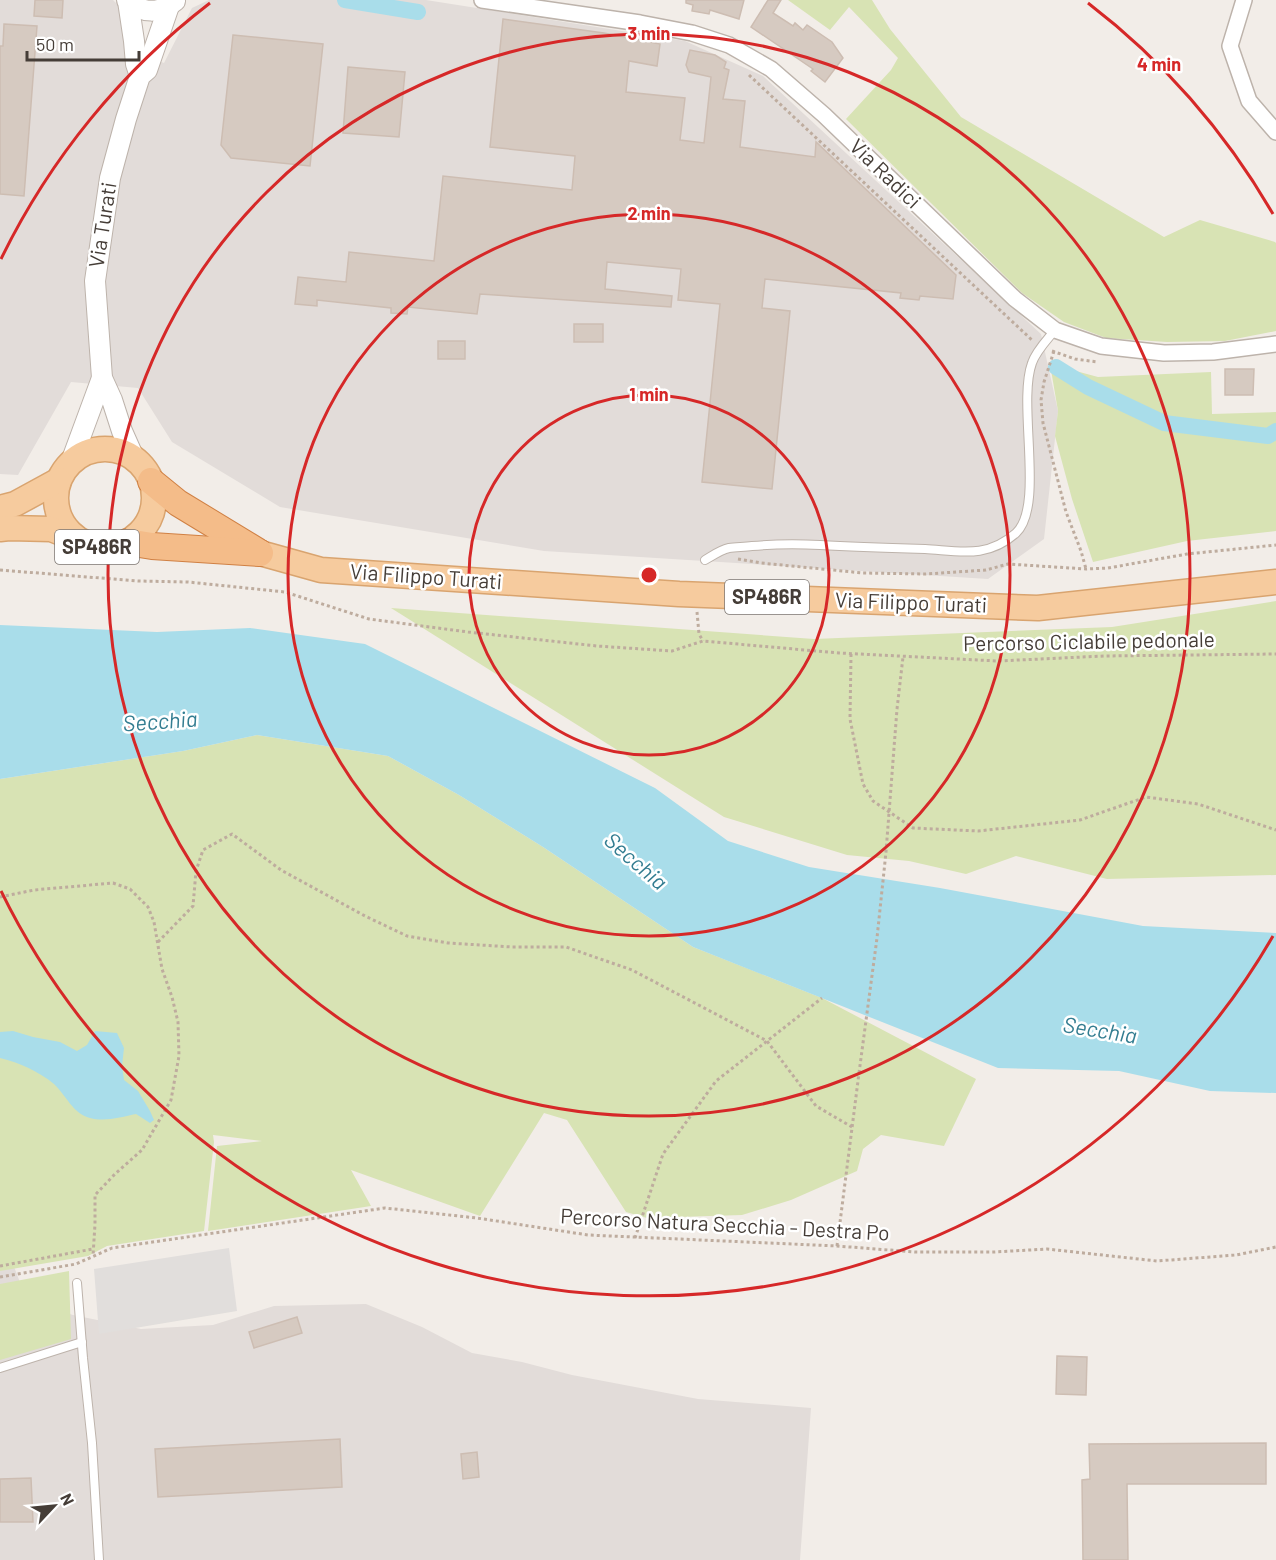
<svg xmlns="http://www.w3.org/2000/svg" width="1276" height="1560" font-family="Barlow,sans-serif">
	<rect width="100%" height="100%" fill="#f2ede8"/>
	<g fill="#e2dcd9">
		<path d="M0,0H113L120,7L125,48L164,63L192,8L209,0H426L685,41L763,76L1041,334L1058,411L1044,539L988,579L544,551L280,507L172,442L138,388L71,382L18,475L0,474Z"/>
		<path d="M13,1264L27,1301L73,1315L141,1329L213,1325L274,1306L366,1304L422,1327L472,1353L522,1362L572,1375L698,1399L811,1408L800,1560H0V1266Z"/>
	</g>
	<g fill="#d8e3b4">
		<path d="M788,0H872L890,29L961,117L1164,237L1200,220L1275,242L1276,243V331L1225,341L1167,342L1106,338L1064,322L1022,293L846,119L891,70L898,58L849,7L830,30Z"/>
		<path d="M1050,364L1098,377L1211,372L1212,414L1276,412V531L1187,541L1093,562L1072,499L1055,436L1058,411Z"/>
		<path d="M1276,601V875L1107,879L1016,856L966,874L909,861L847,855L724,817L391,608L814,639L1112,627Z"/>
		<path d="M257,735L388,756L459,795L543,847L693,947L822,998L976,1079L944,1146L881,1135L863,1149L857,1171L791,1200L742,1215L647,1218L626,1212L567,1120L544,1113L480,1216L351,1170L371,1206L208,1231L217,1146L262,1141L213,1135L214,1142L204,1231L107,1246L88,1256L0,1271V779L183,751Z"/>
		<path d="M69,1271L71,1339L0,1360V1284Z"/>
	</g>
	<path fill="#e1dedc" d="M229,1248L237,1311L99,1334L94,1269Z"/>
	<g fill="#a9ddea">
		<path d="M0,625L157,632L250,628L365,644L655,788L728,841L809,867L940,888L1143,926L1276,933V1093L1210,1091L1119,1071L998,1068L693,947L543,847L459,795L388,756L257,735L183,751L0,779Z"/>
		<path d="M13,1031L33,1037L60,1042L77,1051L87,1045L95,1031L117,1033L124,1048L122,1066L124,1080L138,1091L150,1111L154,1120L150,1123L136,1114C122,1117 105,1122 90,1118C73,1114 66,1095 54,1084C38,1071 20,1063 0,1058V1032Z"/>
	</g>
	<g fill="none" stroke-linecap="round" stroke-linejoin="round">
		<g stroke="#a9ddea" stroke-width="16">
			<path d="M345,0L418,12"/>
			<path d="M1056,367L1088,387L1164,423L1268,436L1276,431"/>
		</g>
	</g>
	<g fill="#d6cac1" stroke="#cdbdb2" stroke-width="1.5">
		<path d="M35,0H63L62,18L34,16Z"/>
		<path d="M686,0H744L739,19L710,10L709,14L692,11L693,5L686,3Z"/>
		<path d="M768,0H781L773,13L793,26L795,23L803,30L807,25L832,42L843,58L825,82L811,71L813,69L751,27Z"/>
		<path d="M503,19L604,33L660,44L657,66L629,61L626,92L685,98L680,140L704,143L711,77L689,72L686,65L690,50L715,55L726,62L724,68L729,70L723,99L745,101L740,147L815,157L816,142L956,275L953,299L920,296L919,300L900,298L901,293L765,279L762,308L790,311L772,489L702,482L720,304L678,300L681,269L607,262L605,289L672,296L671,307L480,294L477,314L408,307L407,314L391,313V308L317,300V306L295,304L298,277L346,282L349,252L434,261L443,176L572,190L575,156L490,147Z"/>
		<path d="M4,24L37,26L24,196L0,194V46H3Z"/>
		<path d="M233,35L323,44L310,166L231,158L221,145Z"/>
		<path d="M348,67L405,72L399,137L343,133Z"/>
		<rect x="574" y="324" width="29" height="18"/>
		<rect x="438" y="341" width="27" height="18"/>
		<path d="M1225,369H1254L1253,395H1225Z"/>
		<path d="M297,1317L302,1333L254,1348L249,1332Z"/>
		<path d="M1057,1356L1087,1357L1086,1395L1056,1394Z"/>
		<path d="M340,1439L342,1487L158,1497L155,1449Z"/>
		<path d="M1266,1443V1484H1127L1128,1560H1083L1082,1480L1090,1479L1089,1444Z"/>
		<path d="M477,1452L479,1477L463,1479L461,1454Z"/>
		<path d="M31,1478L33,1522H0V1479Z"/>
	</g>
	<g fill="none" stroke-linecap="round" stroke-linejoin="round">
		<g stroke="#bdb3ab" stroke-width="10">
			<g id="service">
				<path d="M705,560C712,556 720,550 729,548C736,547 744,547 752,546C775,544 797,544 820,545C855,547 890,548 925,549C959,551 987,559 1016,533C1045,506 1017,404 1032,363C1036,351 1047,340 1055,330"/>
				<path d="M77,1283L83,1358L92,1443L99,1560"/>
				<path d="M0,1368L82,1342"/>
			</g>
		</g>
		<g stroke="#bdb3ab" stroke-width="18">
			<g id="minor">
				<path d="M482,0L640,23L692,33L729,45L771,69L824,115L1015,299L1055,330L1101,346L1164,353L1213,352L1276,344"/>
				<path d="M1244,0L1230,46L1249,101L1276,132"/>
			</g>
		</g>
		<g stroke="#bdb3ab" stroke-width="22">
			<g id="tertiary">
				<path d="M127,0C142,14 160,14 175,1"/>
				<path d="M128,1L134,41L136,64L140,76"/>
				<path d="M134,458L122,431L112,400L102,378L95,281L110,178L126,119L140,76L147,70L169,6"/>
				<path d="M71,462L102,378"/>
			</g>
		</g>
		<g stroke="#d9a46f" stroke-width="27">
			<g id="primary">
				<circle cx="105" cy="498" r="49"/>
				<path d="M0,508L15,504L59,480"/>
				<path d="M0,529L9,528L51,529L77,539"/>
				<path d="M260,553L321,570L679,594L1038,608L1276,582"/>
			</g>
		</g>
		<g stroke="#d08044" stroke-width="28">
			<g id="trunk">
				<path d="M151,481L178,503L257,551"/>
				<path d="M127,542L152,546L260,553"/>
			</g>
		</g>
		<g stroke="#beac9e" stroke-width="3" stroke-dasharray="3 3" stroke-linecap="butt">
			<path d="M749,75L1033,341"/>
			<path d="M1052,351L1075,359L1098,362"/>
			<path d="M1054,351L1044,382L1041,400L1043,423L1066,512L1081,551L1086,569"/>
			<path d="M738,559L761,563L863,573L926,574L986,570L1008,564L1086,569L1108,568L1187,554L1276,545"/>
			<path d="M0,570L138,581L188,582L285,592L369,619L468,632L597,646L672,651L703,641L839,653L998,661L1104,656L1276,654"/>
			<path d="M697,612L699,634L703,641"/>
			<path d="M851,654L850,719L863,784L873,801L913,828L978,831L1080,820L1146,797L1198,804L1276,830"/>
			<path d="M897,709L903,657"/>
			<path d="M0,897L34,890L113,883L130,889L148,907L154,922L162,969L172,997L178,1022L179,1056L171,1100L142,1150L115,1174L95,1195V1224L93,1256"/>
			<path d="M158,942L193,906L196,871L203,850L232,834L281,870L365,916L407,936L448,943L512,947H566L632,970L767,1041L816,1106L852,1127"/>
			<path d="M635,1238L663,1154L716,1081L822,998"/>
			<path d="M837,1246L859,1073"/>
			<path d="M0,1266L93,1249"/>
			<path d="M0,1277L76,1264L112,1248L385,1208L477,1218L588,1235L837,1246L915,1252H994L1047,1249L1157,1261L1236,1255L1276,1247"/>
		</g>
		<use href="#service" stroke="#fff" stroke-width="8"/>
		<use href="#minor" stroke="#fff" stroke-width="15"/>
		<use href="#tertiary" stroke="#fff" stroke-width="20"/>
		<use href="#primary" stroke="#f6cb9e" stroke-width="24"/>
		<use href="#trunk" stroke="#f4bc89" stroke-width="26"/>
		<path stroke="#beac9e" stroke-width="3" stroke-dasharray="3 3" stroke-linecap="butt" d="M859,1073L877,938L886,852L897,709"/>
	</g>
	<g fill="none" stroke="#d62828" stroke-width="3">
		<circle cx="649" cy="575" r="180"/>
		<circle cx="649" cy="575" r="361"/>
		<circle cx="649" cy="575" r="541"/>
		<path d="M1273 936A721 721 0 0 1 1 891M1 259A721 721 0 0 1 210 3M1088 3A721 721 0 0 1 1273 214"/>
	</g>
	<g text-anchor="middle" stroke-width="5" stroke-linejoin="round" paint-order="stroke">
		<g fill="#fff" stroke="#7d7773" stroke-width="1.5">
			<rect x="55" y="530" width="84" height="34" rx="4.5"/>
			<rect x="725" y="580" width="84" height="34" rx="4.5"/>
		</g>
		<g font-size="20" font-weight="bold" fill="#453d37">
			<text x="97" y="554">SP486R</text>
			<text x="767" y="604">SP486R</text>
		</g>
		<g font-size="21" fill="#453d37" stroke="#fff">
			<text transform="translate(885 174) rotate(44)" y="7">Via Radici</text>
			<text transform="translate(103 225) rotate(-81)" y="7">Via Turati</text>
			<text transform="translate(426 577) rotate(4)" y="7">Via Filippo Turati</text>
			<text transform="translate(911 603) rotate(2)" y="7">Via Filippo Turati</text>
			<text transform="translate(1089 642) rotate(-1)" y="7">Percorso Ciclabile pedonale</text>
			<text transform="translate(725 1225) rotate(3)" y="7">Percorso Natura Secchia - Destra Po</text>
		</g>
		<g font-size="22" font-style="italic" fill="#337d91" stroke="#fff">
			<text transform="translate(160 721) rotate(-4)" y="8">Secchia</text>
			<text transform="translate(636 861) rotate(41)" y="8">Secchia</text>
			<text transform="translate(1100 1030) rotate(9)" y="8">Secchia</text>
		</g>
	</g>
	<circle cx="649" cy="575" r="9" fill="#d62828" stroke="#fff" stroke-width="3"/>
	<g font-size="18" text-anchor="middle" font-weight="bold" fill="#d62828" stroke="#fff" stroke-width="5" stroke-linejoin="round" paint-order="stroke">
		<text x="649" y="40">3 min</text>
		<text x="1159" y="71">4 min</text>
		<text x="649" y="220">2 min</text>
		<text x="649" y="401">1 min</text>
	</g>
	<g transform="translate(54 1506) rotate(64)" stroke="#ffffff" stroke-width="4.5" paint-order="stroke">
	<path d="M0-4.5L10 22L0 15L-10 22Z" fill="#453d37"/>
	<text y="-9" font-size="16" font-weight="bold" text-anchor="middle" fill="#453d37">N</text>
	</g>
	<path d="M27 51v9h112v-9" fill="none" stroke="#453d37" stroke-width="3"/>
	<text x="36" y="51" font-size="18" fill="#453d37" stroke="#ffffff" stroke-width="4.5" paint-order="stroke">50 m</text>
</svg>
